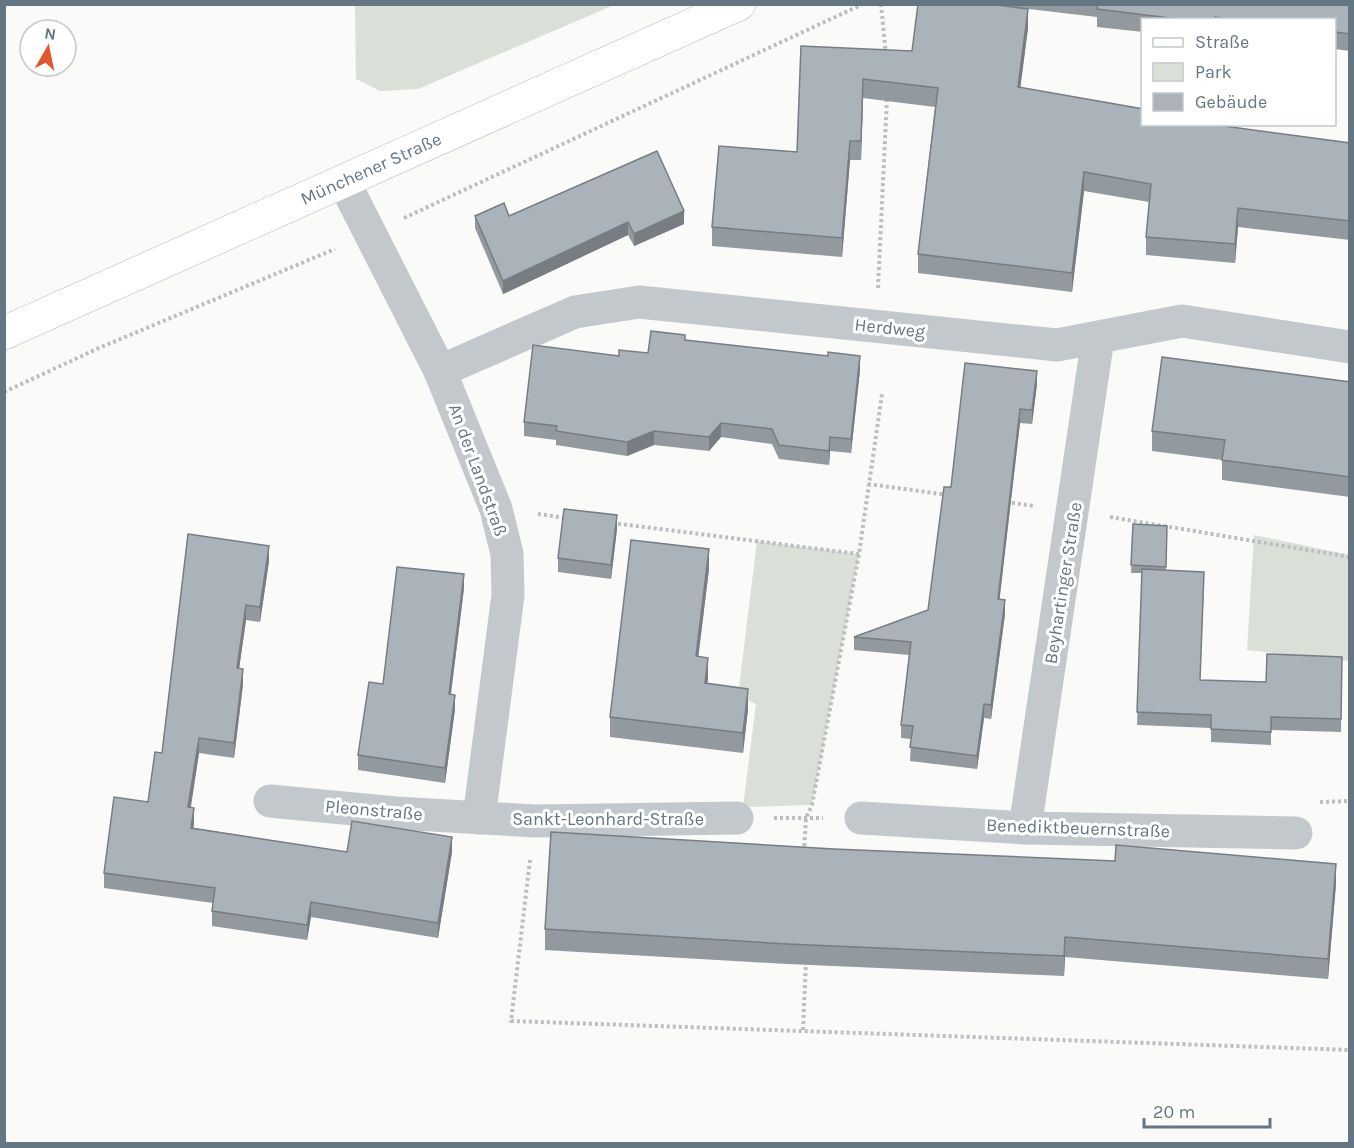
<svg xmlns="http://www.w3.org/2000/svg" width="1354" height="1148" font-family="Karla,sans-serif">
	<rect width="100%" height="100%" fill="#fafaf8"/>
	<g fill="#dadfd7">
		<path d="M355,5V4L614,5L418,89L380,91L356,79Z"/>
		<path d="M1254,535L1349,555V661L1247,650Z"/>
		<path d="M757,541L859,554L812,805L743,807L756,704L738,696Z"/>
	</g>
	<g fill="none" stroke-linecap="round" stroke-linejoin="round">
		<g stroke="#b5babe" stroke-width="34">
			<g id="major">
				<path id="s1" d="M4,333L739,4"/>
			</g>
		</g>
		<g stroke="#bbbfc2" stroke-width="4" stroke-dasharray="3 3" stroke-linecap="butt">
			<path d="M881,4L886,55"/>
			<path d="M404,218L863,4"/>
			<path d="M878,288L887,98"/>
			<path d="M4,392L99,348L335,249"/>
			<path d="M868,484L948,495"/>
			<path d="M1006,502L1034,506"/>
			<path d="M538,514L566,518"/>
			<path d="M1110,517L1350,557"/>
			<path d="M612,523L859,554"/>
			<path d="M1320,802L1350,801"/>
			<path d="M774,818H823"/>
			<path d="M804,852L806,818L812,805L859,554L882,394"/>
			<path d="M530,860L511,1021L1350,1050"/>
			<path d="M803,1030L806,961"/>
		</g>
		<g stroke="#c3c8cc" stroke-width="33">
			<path d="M344,182L440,371L496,509L507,554L508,595L479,818"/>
			<path d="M440,371L575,312L639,302L1057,345L1182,321L1350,347"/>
			<path d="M270,801L396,813L535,821L737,818"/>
			<path d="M861,818L1025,828L1296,833"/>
			<path d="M1025,828L1098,338"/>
		</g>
		<use href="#major" stroke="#fff" stroke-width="33"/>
	</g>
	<g fill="#929a9f">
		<path d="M1003,4H1350V51L1335,49V20H1143V32L1097,27V17L1003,6Z"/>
		<path d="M1028,28L1020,88L1143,124L1350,143V240L1238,227L1235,263L1146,255V237L1149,202L1084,191L1072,292L918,273V254L935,107L863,98L861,160H850L842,257L712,246V227L797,152L801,46L912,51Z"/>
		<path d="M475,216H509L684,224L634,246L628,235L503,294L475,228Z"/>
		<path d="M685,340L860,370L851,453L830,451L829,465L779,459L772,444L721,437L709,451L654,445L627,456L556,445V440L524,436V422L619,356L648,353Z"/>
		<path d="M1350,382V497L1222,480V460L1152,451V431Z"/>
		<path d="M1037,384L1032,424L1020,423L999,600L1005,614L991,719L984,718L977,769L910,761L911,739L901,738V725L909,655L854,650V637L928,610L951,487Z"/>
		<path d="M1133,524L1167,526L1166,570L1204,585L1200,680L1266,682L1342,657L1341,732L1271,730V745L1211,742V728L1137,725L1142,573H1131Z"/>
		<path d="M617,529L611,579L558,572V558Z"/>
		<path d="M269,561L260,622L246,620L239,669L243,684L234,758L199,753L191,807L194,823L193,828L347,852H452L438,938L311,917L307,940L212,926V911L213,903L104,888V873L148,802L162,753Z"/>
		<path d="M709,569L698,656L708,678L707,684L748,709L743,753L610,737V717Z"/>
		<path d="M464,588L451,694L455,709L445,783L358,770V755Z"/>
		<path d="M1336,884L1328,979L1065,957L1064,976L787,964L545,950V929Z"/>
	</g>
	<g fill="#777d82">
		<path d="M1028,9V28L1018,106V87Z"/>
		<path d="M863,79V98L861,160V141Z"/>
		<path d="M850,141V160L842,257V238Z"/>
		<path d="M1084,172V191L1072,292V273Z"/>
		<path d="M1238,208V227L1235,263V244Z"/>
		<path d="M684,211V224L634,246V234Z"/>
		<path d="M628,222V235L503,294V281Z"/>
		<path d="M860,356V370L851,453V439Z"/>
		<path d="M1037,371V384L1032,424V410Z"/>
		<path d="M1020,409V423L998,613V599Z"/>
		<path d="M721,423V437L709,451V437Z"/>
		<path d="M654,431V445L627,456V442Z"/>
		<path d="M830,437V451L829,465V451Z"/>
		<path d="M617,515V529L611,579V565Z"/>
		<path d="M269,546V561L260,622V607Z"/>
		<path d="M709,549V569L696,676V656Z"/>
		<path d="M464,574V588L449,708V694Z"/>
		<path d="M1005,600V614L991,719V705Z"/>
		<path d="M246,605V620L237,683V668Z"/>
		<path d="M708,658V678L705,704V683Z"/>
		<path d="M243,669V684L234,758V743Z"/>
		<path d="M748,689V709L743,753V733Z"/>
		<path d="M455,695V709L445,783V768Z"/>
		<path d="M984,704V718L977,769V756Z"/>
		<path d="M199,738V753L188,822V807Z"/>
		<path d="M194,808V823L191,843V828Z"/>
		<path d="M452,837V852L438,938V923Z"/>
		<path d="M1336,864V884L1328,979V959Z"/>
		<path d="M311,902V917L307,940V925Z"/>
		<path d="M1065,937V957L1064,976V956Z"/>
	</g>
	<g fill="#aab3b9" stroke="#777d82" stroke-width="1.5">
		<path d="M918,4H988L1028,9L1018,87L1143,109V124H1209L1350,143V221L1238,208L1235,244L1146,237L1151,184L1084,172L1072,273L918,254L938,88L863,79L861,141H850L842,238L712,227L719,146L797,152L801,46L912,51Z"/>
		<path d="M1098,4H1350V34L1335,32V20H1238L1215,17V20H1186L1097,9Z"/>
		<path d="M657,151L684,211L634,234L628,222L503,281L475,216L504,203L509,216Z"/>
		<path d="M651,331L685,335V340L828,356V352L860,356L851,439L830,437L829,451L779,445L772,429L721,423L709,437L654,431L627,442L556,431L557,426L524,422L533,345L619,356V350L648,353Z"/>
		<path d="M1162,357L1350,382V477L1222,460L1225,440L1152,431Z"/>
		<path d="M965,363L1037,371L1032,410L1020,409L998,599L1005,600L991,705L984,704L977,756L910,747L913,726L901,725L911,642L854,637L928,610L944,487H951Z"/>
		<path d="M564,509L617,515L611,565L558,558Z"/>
		<path d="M1133,524L1167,526L1166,567L1131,565Z"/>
		<path d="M188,534L269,546L260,607L246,605L237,668L243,669L234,743L199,738L188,807L194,808L191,828L347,852L352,821L452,837L438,923L311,902L307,925L212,911L215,888L104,873L114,797L148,802L155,752L162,753Z"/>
		<path d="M631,540L709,549L696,656L708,658L705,683L748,689L743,733L610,717Z"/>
		<path d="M397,567L464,574L449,694L455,695L445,768L358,755L369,682L383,684Z"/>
		<path d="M1142,569L1204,572L1200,680L1266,682L1267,654L1342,657L1341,719L1271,717V732L1211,729V715L1137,712Z"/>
		<path d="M551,832L834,849L1115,861L1116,845L1336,864L1328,959L1065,937L1064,956L787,944L545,929Z"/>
	</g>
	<g text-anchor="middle" stroke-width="6" stroke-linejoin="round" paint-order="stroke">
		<g font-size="18" fill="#657683" stroke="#fff">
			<text dy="6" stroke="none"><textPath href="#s1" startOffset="402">Münchener Straße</textPath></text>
			<text transform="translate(890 328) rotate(6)" y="6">Herdweg</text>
			<text transform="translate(478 470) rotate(70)" y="6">An der Landstraß</text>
			<text transform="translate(1063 583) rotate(-81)" y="6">Beyhartinger Straße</text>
			<text transform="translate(374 810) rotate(5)" y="6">Pleonstraße</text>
			<text x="608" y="825">Sankt-Leonhard-Straße</text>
			<text transform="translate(1078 828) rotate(2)" y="6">Benediktbeuernstraße</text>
		</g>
	</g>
	<rect width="1354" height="1148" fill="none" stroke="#657683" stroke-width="12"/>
	<rect x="1141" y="18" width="195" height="108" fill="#ffffff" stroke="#c1c8cd" stroke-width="1.5"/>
	<rect x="1153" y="38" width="30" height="9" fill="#ffffff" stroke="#c1c8cd" stroke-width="1.5"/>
	<text x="1195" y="48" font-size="18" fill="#657683">Straße</text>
	<rect x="1153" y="63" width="30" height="18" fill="#dadfd7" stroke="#c1c8cd" stroke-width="1.5"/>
	<text x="1195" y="78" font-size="18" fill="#657683">Park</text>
	<rect x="1153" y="93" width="30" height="18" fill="#aab3b9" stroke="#c1c8cd" stroke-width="1.5"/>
	<text x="1195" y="108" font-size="18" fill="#657683">Gebäude</text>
	<g transform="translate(48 48) rotate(9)"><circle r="28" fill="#ffffff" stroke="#c1c8cd" stroke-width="1.5"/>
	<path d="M0-4.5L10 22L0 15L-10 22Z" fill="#e4572e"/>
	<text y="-9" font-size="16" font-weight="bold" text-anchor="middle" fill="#657683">N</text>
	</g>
	<path d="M1144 1118v9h126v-9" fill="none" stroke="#657683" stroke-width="3"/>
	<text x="1153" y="1118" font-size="18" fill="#657683" stroke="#ffffff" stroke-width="4.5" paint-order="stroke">20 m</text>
</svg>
